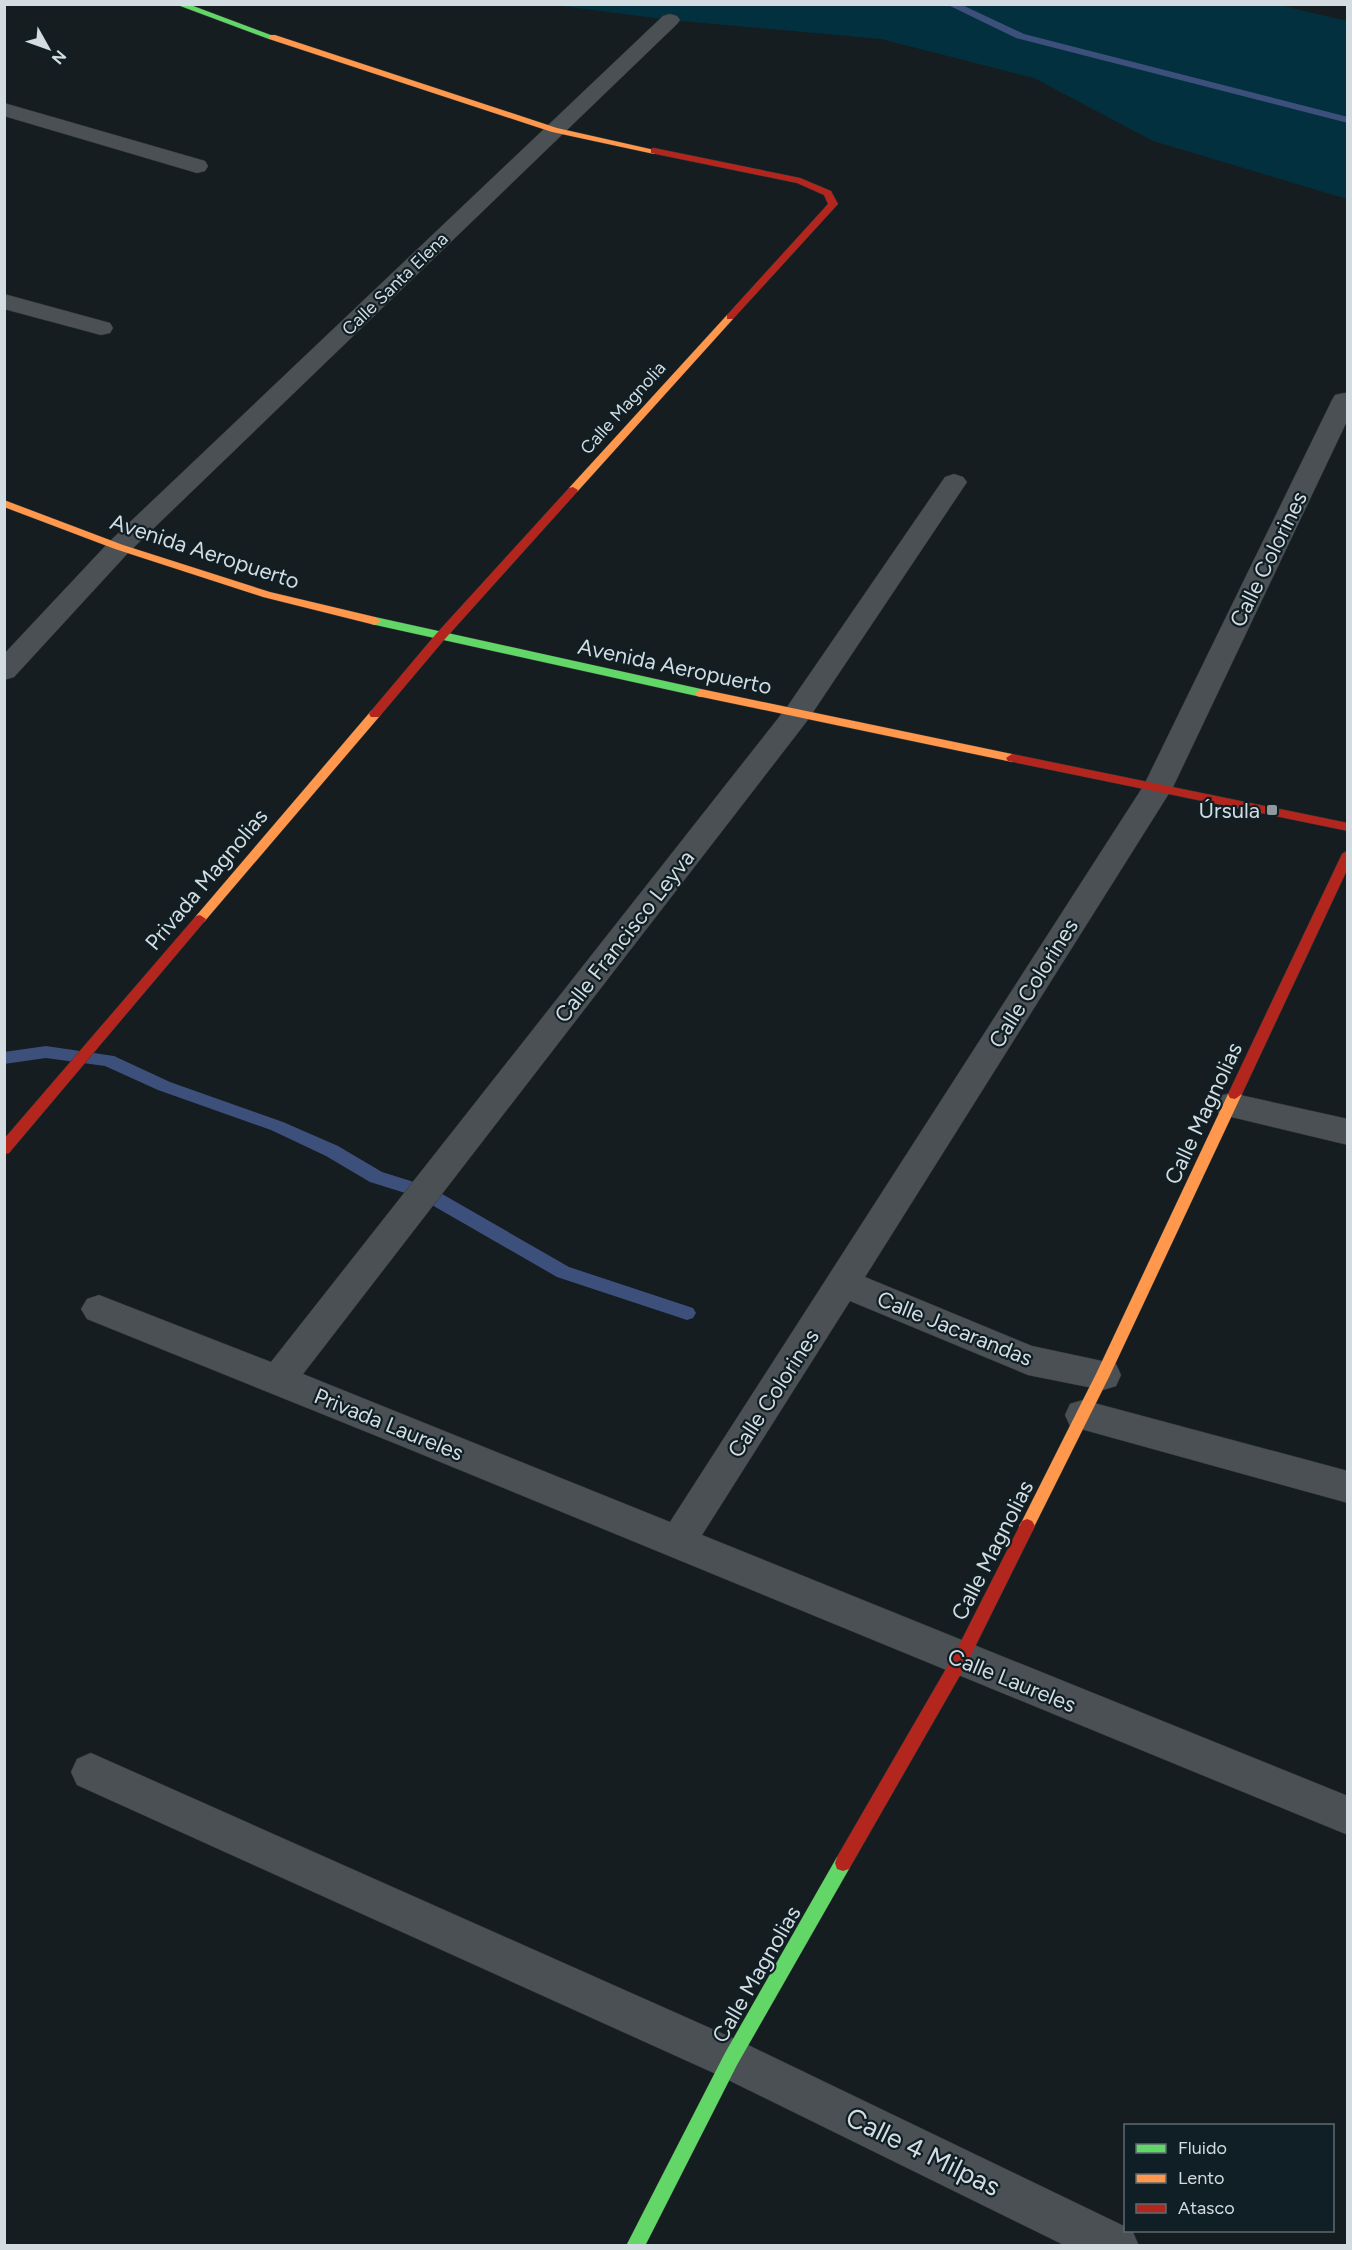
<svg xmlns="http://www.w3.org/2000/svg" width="1352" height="2250" font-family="Figtree,sans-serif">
	<rect width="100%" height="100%" fill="#151d20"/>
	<path fill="#03303f" d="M1275,4L1347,21V199L1153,141L1034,78L881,39L670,20L554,5Z"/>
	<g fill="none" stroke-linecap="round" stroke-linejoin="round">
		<g fill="#3d507c" fill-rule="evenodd">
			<path d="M946,4H960L1024,34L1348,117V123L1016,38Z"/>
			<path d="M46,1046L114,1056L170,1082L283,1122L338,1146L382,1172L430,1187L569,1267L693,1308L696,1313L693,1318L687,1320L557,1277L418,1197L370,1182L326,1156L271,1130L158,1090L105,1066L46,1058L4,1064V1052Z"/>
		</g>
		<g stroke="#303638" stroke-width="1">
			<g id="street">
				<path d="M670,14L677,16L680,20L677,24L128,553L14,677L4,680V654L110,541L663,16Z"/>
				<path d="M4,103L205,161L208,166L205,171L197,173L4,116Z"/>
				<path d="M4,294L110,323L113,328L110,333L101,335L4,309Z"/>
				<path d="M1344,393H1348V419L1173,787L865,1277L1032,1346L1116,1364L1121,1375L1116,1386L1103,1390L1028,1375L850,1301L702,1535L1348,1796V1835L399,1445L87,1319L81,1309L87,1299L99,1295L271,1362L787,707L945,477L954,474L963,477L967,482L807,721L303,1374L670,1522L1144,785L1332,400L1335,395Z"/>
				<path d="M1231,1093L1348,1119V1145L1219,1114L1215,1105L1219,1096Z"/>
				<path d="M1083,1400L1348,1471V1503L1070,1426L1065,1415L1070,1404Z"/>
				<path d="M91,1753L746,2044L1126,2227V2230H1132L1139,2246H1066L716,2074L77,1785L71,1772L77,1759Z"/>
			</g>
		</g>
		<g stroke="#303638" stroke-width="1">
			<g id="fast">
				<path d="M175,4H188L276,37L269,39Z"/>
				<path d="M375,617L701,689L707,693L701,697L371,624L369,621Z"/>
				<path d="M843,1855L849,1857L851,1863L849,1869L737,2065L645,2246H626L725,2053L837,1857Z"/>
			</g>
		</g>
		<g stroke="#303638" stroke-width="1">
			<g id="slow">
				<path d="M269,35H275L557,128L659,151L654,154L552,132L269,39Z"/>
				<path d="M730,314L733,315V319L577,492H569V488L727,315Z"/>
				<path d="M4,500L123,545L270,592L375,617L381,621L375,625L263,597L115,549L4,507Z"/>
				<path d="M701,689L1012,754L1018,758L1012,762L697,696L695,693Z"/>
				<path d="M375,710L381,714L379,717L204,922H196L194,919L196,916L371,711Z"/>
				<path d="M1235,1089L1242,1094L1110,1375L1032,1531L1027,1533L1022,1531L1019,1526L1022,1521L1096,1374L1228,1094Z"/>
			</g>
		</g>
		<g stroke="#303638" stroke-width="1">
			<g id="jam">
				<path d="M654,148L800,178L831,191L838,204L733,319H727V315L828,204L824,195L797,183L651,153V149Z"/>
				<path d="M573,487L578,490L577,492L444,640L379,717H371L369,714L371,711L436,634L569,488Z"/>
				<path d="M1012,754L1348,823V831L1008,761L1006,758Z"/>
				<path d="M1348,850V868L1242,1094L1235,1099L1230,1098L1228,1094L1342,854Z"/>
				<path d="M200,915L206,919L204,922L9,1153L4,1154V1139L196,916Z"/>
				<path d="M1027,1519L1032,1521L1035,1526L966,1665L849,1869L843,1871L837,1869L835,1863L837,1857L954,1655L1022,1521Z"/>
			</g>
		</g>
		<use href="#street" fill="#4a5054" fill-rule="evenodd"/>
		<use href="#fast" fill="#63d668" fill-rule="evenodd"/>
		<use href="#slow" fill="#ff974d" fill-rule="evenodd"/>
		<use href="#jam" fill="#b3261e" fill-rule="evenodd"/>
	</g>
	<rect fill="#90999d" stroke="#101f25" stroke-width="2" x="1266" y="804" width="12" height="12" rx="3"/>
	<g text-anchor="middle" stroke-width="4.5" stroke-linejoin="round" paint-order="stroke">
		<g font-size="18" fill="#d3dce0" stroke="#101f25">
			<text transform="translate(395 284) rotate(-44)" y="6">Calle Santa Elena</text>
			<text transform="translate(623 408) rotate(-48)" y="6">Calle Magnolia</text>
		</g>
		<g font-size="22" fill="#d3dce0" stroke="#101f25">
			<text transform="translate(205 551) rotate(18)" y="8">Avenida Aeropuerto</text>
			<text transform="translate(1268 559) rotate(-64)" y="8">Calle Colorines</text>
			<text transform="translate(675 666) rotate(12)" y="8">Avenida Aeropuerto</text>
			<text transform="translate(206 879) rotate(-50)" y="8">Privada Magnolias</text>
			<text transform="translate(624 936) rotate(-52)" y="8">Calle Francisco Leyva</text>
			<text transform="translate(1033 983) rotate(-58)" y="8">Calle Colorines</text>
			<text transform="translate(1203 1113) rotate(-65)" y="8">Calle Magnolias</text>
			<text transform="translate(955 1328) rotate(22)" y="8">Calle Jacarandas</text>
			<text transform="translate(773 1393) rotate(-57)" y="8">Calle Colorines</text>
			<text transform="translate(389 1424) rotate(22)" y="8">Privada Laureles</text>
			<text transform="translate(992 1550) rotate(-63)" y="8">Calle Magnolias</text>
			<text transform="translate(1012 1680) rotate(22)" y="8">Calle Laureles</text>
			<text transform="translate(756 1974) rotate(-60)" y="8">Calle Magnolias</text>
		</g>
		<g font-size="22" fill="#d3dce0" stroke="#101f25" text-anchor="end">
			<text x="1260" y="818">Úrsula</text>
		</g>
		<g font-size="27" fill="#d3dce0" stroke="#101f25">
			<text transform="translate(923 2152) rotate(26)" y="9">Calle 4 Milpas</text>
		</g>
	</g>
	<rect width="1352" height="2250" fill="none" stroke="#d3dce0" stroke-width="12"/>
	<rect x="1124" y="2124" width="210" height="108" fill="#101f25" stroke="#5e6b70" stroke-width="1.5"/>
	<rect x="1136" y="2144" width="30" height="9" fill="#63d668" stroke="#5e6b70" stroke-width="1.5"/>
	<text x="1178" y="2154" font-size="18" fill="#d3dce0">Fluido</text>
	<rect x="1136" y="2174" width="30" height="9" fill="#ff974d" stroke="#5e6b70" stroke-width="1.5"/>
	<text x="1178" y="2184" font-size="18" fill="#d3dce0">Lento</text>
	<rect x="1136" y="2204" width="30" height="9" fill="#b3261e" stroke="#5e6b70" stroke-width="1.5"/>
	<text x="1178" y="2214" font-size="18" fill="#d3dce0">Atasco</text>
	<g transform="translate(48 48) rotate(130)" stroke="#101f25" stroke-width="4.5" paint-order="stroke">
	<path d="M0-4.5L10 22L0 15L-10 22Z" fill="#d3dce0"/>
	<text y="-9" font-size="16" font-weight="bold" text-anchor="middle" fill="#d3dce0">N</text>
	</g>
</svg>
